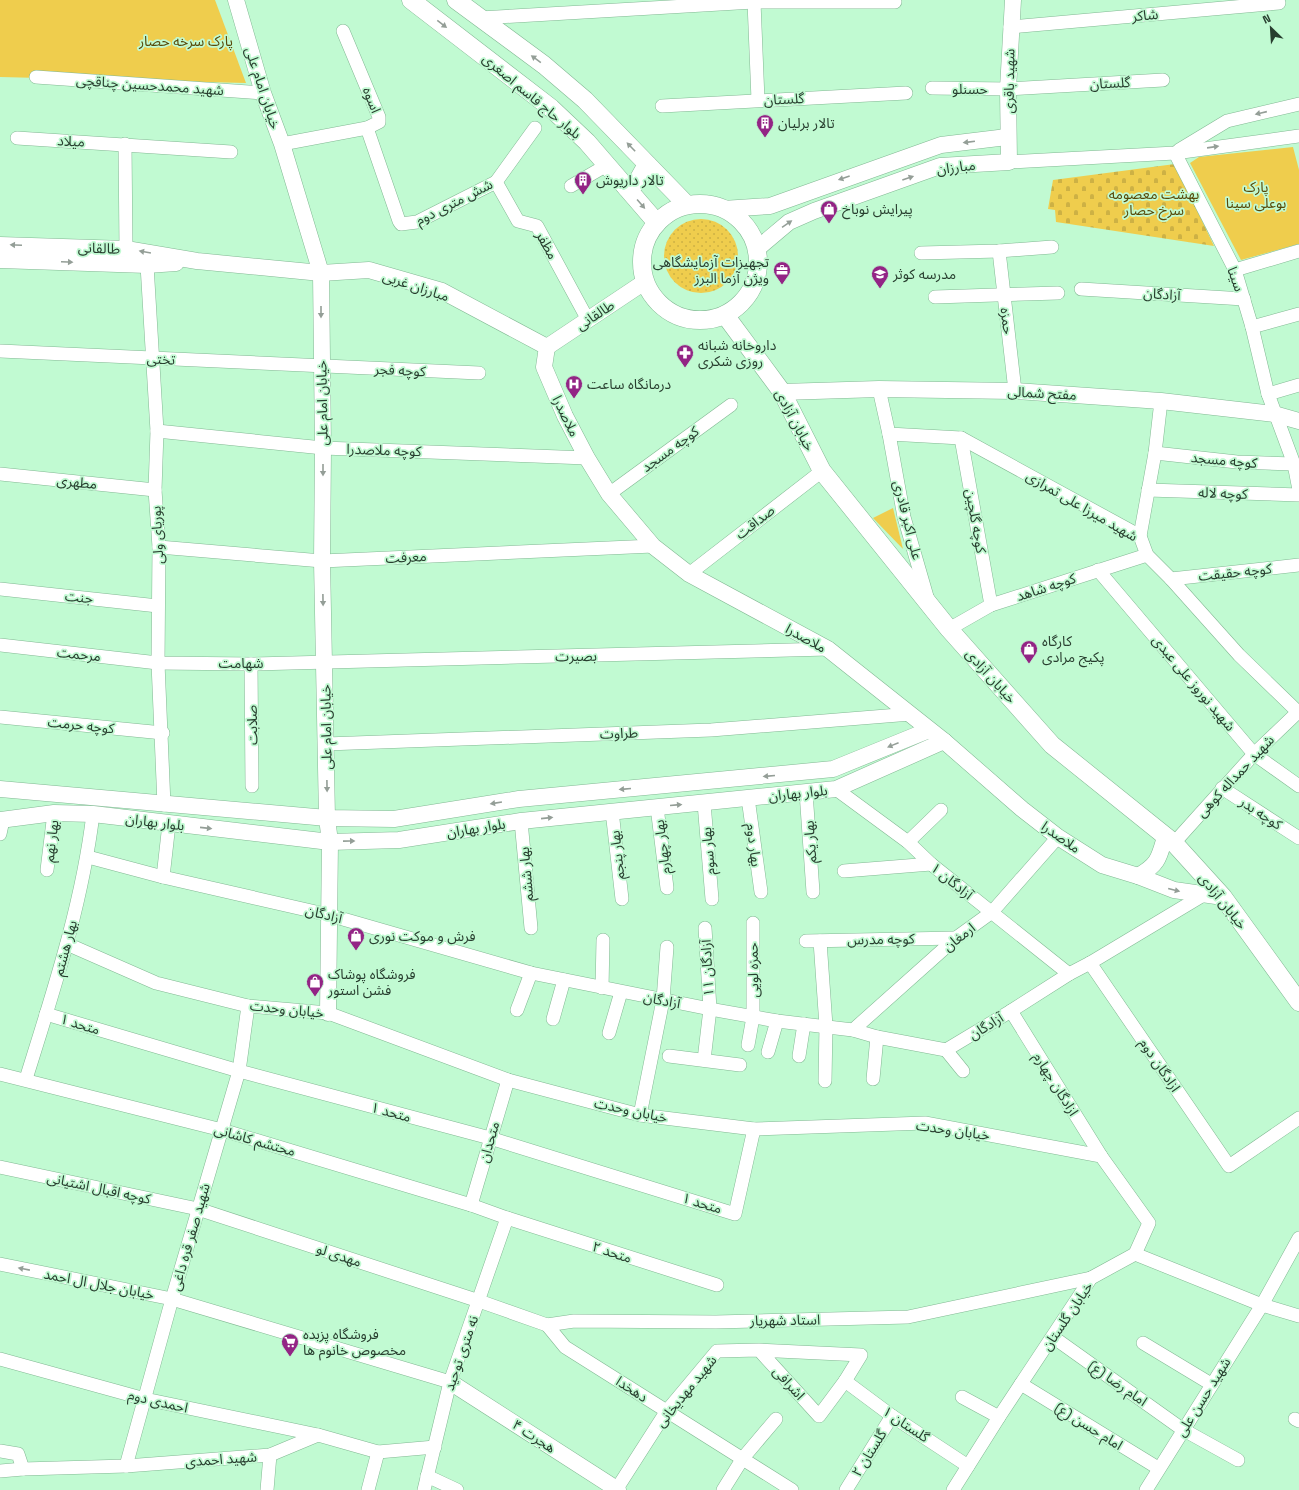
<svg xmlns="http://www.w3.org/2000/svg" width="1299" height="1490" font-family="'Space Grotesk','Noto Sans Arabic',sans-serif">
	<defs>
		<pattern id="grass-dots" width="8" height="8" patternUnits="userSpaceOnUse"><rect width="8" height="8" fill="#efcd4d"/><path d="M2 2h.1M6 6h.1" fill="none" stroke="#cdb144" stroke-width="1.8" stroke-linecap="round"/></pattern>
		<pattern id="cemetery-stones" width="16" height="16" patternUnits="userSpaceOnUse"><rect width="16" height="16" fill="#efcd4d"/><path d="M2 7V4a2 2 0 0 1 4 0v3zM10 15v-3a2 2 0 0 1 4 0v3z" fill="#cdb144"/></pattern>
	</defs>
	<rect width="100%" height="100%" fill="#c1fad2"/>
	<circle fill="url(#grass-dots)" cx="701" cy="256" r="37"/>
	<path fill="url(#cemetery-stones)" d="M1175,164L1214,246L1056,222L1055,210L1048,209L1053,180Z"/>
	<g fill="#efcd4d">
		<path d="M0,0H215L246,83L0,77Z"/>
		<path d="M1293,147L1299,170V244L1241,260L1190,163L1199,157Z"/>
		<path d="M893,508L903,549L873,518Z"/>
	</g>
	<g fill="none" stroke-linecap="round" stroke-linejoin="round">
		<g stroke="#82b893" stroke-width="14">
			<g id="minor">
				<path d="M754,2L758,100"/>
				<path d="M480,18L754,2H895"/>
				<path d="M1010,27L1279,3"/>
				<path d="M36,77L263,93"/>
				<path d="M932,88L1008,89L1163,80"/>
				<path d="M662,106L906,93"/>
				<path d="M367,128L399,221L401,224L417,222L496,182L535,128"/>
				<path d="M17,138L231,152"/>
				<path d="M125,144L126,249"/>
				<path d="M282,144L367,128L379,122V117L343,31"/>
				<path d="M1179,150L1227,121L1299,104"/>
				<path d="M1175,153L1235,270L1252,327L1268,394L1294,464L1299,490"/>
				<path d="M1009,162L1175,153L1299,136"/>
				<path d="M496,182L518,221L537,226L588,320"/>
				<path d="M571,186L607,165"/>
				<path d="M999,251L1015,391"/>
				<path d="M921,253L999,251L1052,247"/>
				<path d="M147,265L157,431L155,490L159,547L158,663L164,805"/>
				<path d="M1235,270L1299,251"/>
				<path d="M1081,289L1244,299"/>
				<path d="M935,297L1058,293"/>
				<path d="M1252,327L1299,314"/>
				<path d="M0,351L479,373"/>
				<path d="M879,389L889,434L961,438L1140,536L1147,555L1171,579L1239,655L1299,713"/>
				<path d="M1268,394L1299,385"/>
				<path d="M157,431L323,448L587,458"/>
				<path d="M889,434L904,517L928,600"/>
				<path d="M961,438L991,605"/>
				<path d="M1155,453L1237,462L1294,464"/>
				<path d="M0,474L155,490"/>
				<path d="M1148,490L1299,495"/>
				<path d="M609,494L731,405"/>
				<path d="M1140,536L1155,453L1161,401"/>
				<path d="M159,547L322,561L653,546"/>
				<path d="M1098,570L1254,754L1299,786"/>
				<path d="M689,574L822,471"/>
				<path d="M1171,579L1299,565"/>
				<path d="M0,589L158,606"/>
				<path d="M949,629L991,605L1147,555"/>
				<path d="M0,645L158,663L251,664L828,649"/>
				<path d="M251,664L252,786"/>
				<path d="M0,717L163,733"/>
				<path d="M326,744L711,730L911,714"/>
				<path d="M1222,788L1299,838"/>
				<path d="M836,789L908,842L931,864L1069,974"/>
				<path d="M806,792L813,892"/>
				<path d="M748,798L761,892"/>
				<path d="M704,803L712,899"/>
				<path d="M657,807L667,888"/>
				<path d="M612,811L622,899"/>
				<path d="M521,821L531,928"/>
				<path d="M0,834L3,820"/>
				<path d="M908,842L941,810"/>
				<path d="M1174,843L1254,754L1299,711"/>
				<path d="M88,857L163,877L329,915L531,973L710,1009L777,1021L853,1030L877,1037L946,1050L1011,1011L1069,974L1090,963L1205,894"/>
				<path d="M47,870L54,813"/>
				<path d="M844,871L931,864"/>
				<path d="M163,877L169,824"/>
				<path d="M806,941L956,938"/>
				<path d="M820,941L826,1026L825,1081"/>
				<path d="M67,944L156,983L248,1006L328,1013L508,1080L640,1115L754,1129L925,1123L1101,1156L1149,1223L1135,1254"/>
				<path d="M1090,963L1229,1166L1299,1118"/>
				<path d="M602,988L603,940"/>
				<path d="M517,1010L531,973"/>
				<path d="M1011,1011L1101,1156"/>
				<path d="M46,1014L239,1071L490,1138L735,1214L754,1129"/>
				<path d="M553,1019L564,980"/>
				<path d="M853,1030L956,938L992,912L1058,837"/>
				<path d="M609,1033L621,992"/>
				<path d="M748,1045L753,1017V923"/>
				<path d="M946,1050L963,1071"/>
				<path d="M768,1052L777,1021"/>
				<path d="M669,1056L740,1065"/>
				<path d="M799,1056L804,1024"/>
				<path d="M704,1060L710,1009L705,928"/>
				<path d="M0,1074L222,1130L471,1205L507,1218L717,1285"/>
				<path d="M26,1079C53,992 82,905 93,814"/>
				<path d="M873,1079L877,1037"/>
				<path d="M640,1115L663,1000L667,947"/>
				<path d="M0,1167L198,1209L479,1301L547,1325L574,1321L716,1322L908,1317L1091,1278"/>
				<path d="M471,1205L508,1080"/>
				<path d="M0,1264L172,1299L450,1382"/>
				<path d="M547,1325L565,1347L792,1490"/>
				<path d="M1053,1337L1182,1429L1238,1460"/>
				<path d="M1143,1343L1211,1384"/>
				<path d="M0,1359L145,1399L318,1435"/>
				<path d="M845,1381L892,1416L968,1466"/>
				<path d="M1021,1384L1158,1468"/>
				<path d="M962,1397L999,1417"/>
				<path d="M1295,1419L1299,1421"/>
				<path d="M0,1451L18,1454L23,1469"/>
				<path d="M126,1466L172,1299L239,1071L248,1006"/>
				<path d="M0,1471L23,1469L126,1466L270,1455L318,1435L378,1452L435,1447"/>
				<path d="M427,1476L457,1490"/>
				<path d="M267,1490L270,1455"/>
				<path d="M368,1490L378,1452"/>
				<path d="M424,1490L450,1382L507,1218"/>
				<path d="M616,1490L666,1412L717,1351L759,1350L861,1355L845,1381L819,1416L759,1350"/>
				<path d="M723,1490L743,1458L776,1419"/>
				<path d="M846,1490L892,1416"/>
				<path d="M953,1490L999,1417L1091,1278L1135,1254L1262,1305L1299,1316"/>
				<path d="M1146,1490L1262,1305L1299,1238"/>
			</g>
		</g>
		<g stroke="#82b893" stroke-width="17">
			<g id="tertiary">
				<path d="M236,0L263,93L282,144L321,273L323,448L322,561L327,818L330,842L328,1013"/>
				<path d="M723,209L770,206L941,145L1007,137"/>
				<path d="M0,245L126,249L197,261L321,273L369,270L442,291L547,347"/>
				<path d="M757,249L789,222L814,211L940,166L1009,162L1008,89L1013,0"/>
				<path d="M0,260L147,265L176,263"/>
				<path d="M547,347L544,367L565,416L587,458L609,494L653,546L689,574L828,649L944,741L1022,809L1058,837L1102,865L1138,876L1174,890L1223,897"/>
				<path d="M547,347L643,283"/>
				<path d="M782,392L879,389L1015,391L1161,401L1274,414L1299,421"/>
				<path d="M0,789L327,818L394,819L519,799L833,769L929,730"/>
				<path d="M0,820L54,813L93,814L330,842L399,840L521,821L836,789L944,741"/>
				<path d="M1138,876C1158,865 1159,858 1165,837"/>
				<path d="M450,1382L618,1490"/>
			</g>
		</g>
		<g stroke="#82b893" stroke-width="19">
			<g id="secondary">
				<path d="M411,0L551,108L587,142L657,223"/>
				<path d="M456,0L544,65L585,100L687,205"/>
				<path d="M626,187L637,182L647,164"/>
				<circle cx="700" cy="262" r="58"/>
				<path d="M725,315L782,392L822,471L949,629L1052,745L1174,843L1223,897L1299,1002"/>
			</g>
		</g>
		<use href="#minor" stroke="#fff" stroke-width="13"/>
		<use href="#tertiary" stroke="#fff" stroke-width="16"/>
		<use href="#secondary" stroke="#fff" stroke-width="18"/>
	</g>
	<defs><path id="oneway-solid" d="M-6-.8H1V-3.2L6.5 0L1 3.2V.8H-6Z"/></defs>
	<g fill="#949e97">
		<use href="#oneway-solid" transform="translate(442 24) rotate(38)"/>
		<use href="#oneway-solid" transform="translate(536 59) rotate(-144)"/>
		<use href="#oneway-solid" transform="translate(1261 113) rotate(167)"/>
		<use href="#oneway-solid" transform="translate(969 142) rotate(173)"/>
		<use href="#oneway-solid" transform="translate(631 147) rotate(-134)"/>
		<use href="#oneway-solid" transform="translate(1213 147) rotate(-8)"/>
		<use href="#oneway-solid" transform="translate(844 178) rotate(161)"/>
		<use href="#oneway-solid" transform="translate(908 178) rotate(-19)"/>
		<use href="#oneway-solid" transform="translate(641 204) rotate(49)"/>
		<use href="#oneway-solid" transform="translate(787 224) rotate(-34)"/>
		<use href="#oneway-solid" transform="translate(16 245) rotate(-178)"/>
		<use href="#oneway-solid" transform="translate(145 252) rotate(-170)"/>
		<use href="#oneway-solid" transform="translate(67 262) rotate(2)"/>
		<use href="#oneway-solid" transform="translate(321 312) rotate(90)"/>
		<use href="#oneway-solid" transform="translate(323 470) rotate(90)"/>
		<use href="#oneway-solid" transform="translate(323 600) rotate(89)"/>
		<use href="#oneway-solid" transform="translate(893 745) rotate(158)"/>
		<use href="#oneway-solid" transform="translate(769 776) rotate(175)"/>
		<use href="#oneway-solid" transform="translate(327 786) rotate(89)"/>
		<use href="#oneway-solid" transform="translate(625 789) rotate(175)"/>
		<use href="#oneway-solid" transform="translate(496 803) rotate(171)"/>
		<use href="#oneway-solid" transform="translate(676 805) rotate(-5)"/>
		<use href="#oneway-solid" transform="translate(547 818) rotate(-6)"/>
		<use href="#oneway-solid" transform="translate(206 828) rotate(6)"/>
		<use href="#oneway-solid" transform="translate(349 841) rotate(-1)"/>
		<use href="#oneway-solid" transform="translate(1174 890) rotate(14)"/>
		<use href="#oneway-solid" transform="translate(24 1269) rotate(-169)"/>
	</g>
	<defs>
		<g id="building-pin" transform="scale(0.9)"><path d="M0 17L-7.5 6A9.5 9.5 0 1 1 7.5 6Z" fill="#932485" stroke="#c1fad2"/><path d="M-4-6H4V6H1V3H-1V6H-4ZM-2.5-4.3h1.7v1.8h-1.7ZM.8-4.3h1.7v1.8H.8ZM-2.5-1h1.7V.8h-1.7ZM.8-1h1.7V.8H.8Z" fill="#fff"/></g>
		<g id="shop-pin" transform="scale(0.9)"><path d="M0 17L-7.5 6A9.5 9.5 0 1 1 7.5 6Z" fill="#932485" stroke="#c1fad2"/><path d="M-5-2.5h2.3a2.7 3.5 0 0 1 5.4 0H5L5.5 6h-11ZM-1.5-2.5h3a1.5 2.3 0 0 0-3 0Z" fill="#fff"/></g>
		<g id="office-pin" transform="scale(0.9)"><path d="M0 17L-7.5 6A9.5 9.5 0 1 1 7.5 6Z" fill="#932485" stroke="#c1fad2"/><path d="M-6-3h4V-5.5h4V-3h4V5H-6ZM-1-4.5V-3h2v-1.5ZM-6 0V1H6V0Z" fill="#fff"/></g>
		<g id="school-pin" transform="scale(0.9)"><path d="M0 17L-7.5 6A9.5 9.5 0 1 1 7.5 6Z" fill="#932485" stroke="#c1fad2"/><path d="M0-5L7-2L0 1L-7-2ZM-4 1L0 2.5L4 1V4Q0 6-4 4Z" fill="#fff"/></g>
		<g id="pharmacy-pin" transform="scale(0.9)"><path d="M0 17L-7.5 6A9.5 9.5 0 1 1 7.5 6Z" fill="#932485" stroke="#c1fad2"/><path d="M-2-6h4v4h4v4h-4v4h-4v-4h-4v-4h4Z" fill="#fff"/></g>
		<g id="hospital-pin" transform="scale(0.9)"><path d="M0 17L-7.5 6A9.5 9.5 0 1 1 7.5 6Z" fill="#932485" stroke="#c1fad2"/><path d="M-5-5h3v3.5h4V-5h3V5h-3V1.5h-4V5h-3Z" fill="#fff"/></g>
		<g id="supermarket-pin" transform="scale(0.9)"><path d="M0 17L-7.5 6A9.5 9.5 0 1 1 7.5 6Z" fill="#932485" stroke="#c1fad2"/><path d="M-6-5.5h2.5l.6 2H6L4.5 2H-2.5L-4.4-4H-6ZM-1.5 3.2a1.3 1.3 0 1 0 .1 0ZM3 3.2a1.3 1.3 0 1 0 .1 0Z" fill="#fff"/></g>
	</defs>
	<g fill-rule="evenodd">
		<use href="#building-pin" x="765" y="123"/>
		<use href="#building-pin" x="583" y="180"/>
		<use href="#shop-pin" x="829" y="209"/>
		<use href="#office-pin" x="782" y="270"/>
		<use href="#school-pin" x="880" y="274"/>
		<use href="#pharmacy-pin" x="685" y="353"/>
		<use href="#hospital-pin" x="574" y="384"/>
		<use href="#shop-pin" x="1029" y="649"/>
		<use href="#shop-pin" x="356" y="936"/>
		<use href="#shop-pin" x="315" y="982"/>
		<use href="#supermarket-pin" x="290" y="1342"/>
	</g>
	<g text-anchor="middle" stroke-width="3.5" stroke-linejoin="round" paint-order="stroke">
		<g font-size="14" fill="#283e2f" stroke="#c1fad2">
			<text transform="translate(1145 15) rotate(-5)" y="5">شاکر</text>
			<text transform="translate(1009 81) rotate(-89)" y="5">شهید باقری</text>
			<text transform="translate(1110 83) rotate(-3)" y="5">گلستان</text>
			<text transform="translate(150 85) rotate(4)" y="5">شهید محمدحسین چناقچی</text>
			<text transform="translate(263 88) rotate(72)" y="5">خیابان امام علی</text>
			<text x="970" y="94">حسنلو</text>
			<text transform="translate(532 96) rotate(40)" y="5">بلوار حاج قاسم اصغری</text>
			<text transform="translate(784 99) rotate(-3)" y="5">گلستان</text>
			<text transform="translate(372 100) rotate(68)" y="5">اسوه</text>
			<text transform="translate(71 141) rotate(3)" y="5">میلاد</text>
			<text transform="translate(956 167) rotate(-7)" y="5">مبارزان</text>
			<text transform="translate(454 202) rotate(-27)" y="5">شش متری دوم</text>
			<text transform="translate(547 245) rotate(61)" y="5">مظفر</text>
			<text transform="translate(99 248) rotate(2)" y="5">طالقانی</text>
			<text transform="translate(1236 279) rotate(70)" y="5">سینا</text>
			<text transform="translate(416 286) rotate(18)" y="5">مبارزان غربی</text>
			<text transform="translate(1162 294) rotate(4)" y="5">آزادگان</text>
			<text transform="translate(595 315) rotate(-33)" y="5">طالقانی</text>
			<text transform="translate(1007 321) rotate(83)" y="5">حمزه</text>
			<text transform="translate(161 359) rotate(3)" y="5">تختی</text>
			<text transform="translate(400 370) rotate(3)" y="5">کوچه فجر</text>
			<text transform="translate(1042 393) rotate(3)" y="5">مفتح شمالی</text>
			<text transform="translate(322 403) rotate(-91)" y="5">خیابان امام علی</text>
			<text transform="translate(566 416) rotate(64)" y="5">ملاصدرا</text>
			<text transform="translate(795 420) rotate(62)" y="5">خیابان آزادی</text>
			<text transform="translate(670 449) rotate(-36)" y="5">کوچه مسجد</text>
			<text transform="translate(384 450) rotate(2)" y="5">کوچه ملاصدرا</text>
			<text transform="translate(1224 460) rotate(5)" y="5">کوچه مسجد</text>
			<text transform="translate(77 482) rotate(6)" y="5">مطهری</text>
			<text transform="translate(1223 493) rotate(2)" y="5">کوچه لاله</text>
			<text transform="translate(1082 506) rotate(30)" y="5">شهید میرزا علی تمرازی</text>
			<text transform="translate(908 520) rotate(76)" y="5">علی اکبر قادری</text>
			<text transform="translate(976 521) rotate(80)" y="5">کوچه گلچین</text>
			<text transform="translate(755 522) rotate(-38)" y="5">صداقت</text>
			<text transform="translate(157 535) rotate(-93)" y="5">پوریای ولی</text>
			<text transform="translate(406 557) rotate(-3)" y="5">معرفت</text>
			<text transform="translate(1235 572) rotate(-6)" y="5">کوچه حقیقت</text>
			<text transform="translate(1046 587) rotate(-18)" y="5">کوچه شاهد</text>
			<text transform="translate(79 597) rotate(6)" y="5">جنت</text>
			<text transform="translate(806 638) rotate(29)" y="5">ملاصدرا</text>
			<text transform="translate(79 654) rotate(6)" y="5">مرحمت</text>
			<text transform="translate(576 656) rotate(-1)" y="5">بصیرت</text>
			<text x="241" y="668">شهامت</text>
			<text transform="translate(991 676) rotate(48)" y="5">خیابان آزادی</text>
			<text transform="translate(1194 683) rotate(50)" y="5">شهید نوروز علی عبدی</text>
			<text transform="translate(81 725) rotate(6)" y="5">کوچه حرمت</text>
			<text transform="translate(252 725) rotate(-91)" y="5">صلابت</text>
			<text transform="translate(326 727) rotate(-91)" y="5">خیابان امام علی</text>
			<text transform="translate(619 733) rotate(-2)" y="5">طراوت</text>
			<text transform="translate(1235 776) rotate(-47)" y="5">شهید حمداله کوهی</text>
			<text transform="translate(798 793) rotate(-6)" y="5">بلوار بهاران</text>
			<text transform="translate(1261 813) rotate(33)" y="5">کوچه بدر</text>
			<text transform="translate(155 822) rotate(7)" y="5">بلوار بهاران</text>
			<text transform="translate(476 828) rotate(-9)" y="5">بلوار بهاران</text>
			<text transform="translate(1061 837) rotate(35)" y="5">ملاصدرا</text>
			<text transform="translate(51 841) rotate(-83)" y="5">بهار نهم</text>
			<text transform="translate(810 842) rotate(-94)" y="5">بهار یکم</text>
			<text transform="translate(754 845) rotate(83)" y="5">بهار دوم</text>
			<text transform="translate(662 847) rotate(-97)" y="5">بهار چهارم</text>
			<text transform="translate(708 851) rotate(-95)" y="5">بهار سوم</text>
			<text transform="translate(617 855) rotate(-96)" y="5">بهار پنجم</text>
			<text transform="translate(526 874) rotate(-95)" y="5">بهار ششم</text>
			<text transform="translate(952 881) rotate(39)" y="5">آزادگان ۱</text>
			<text transform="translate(1223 901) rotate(51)" y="5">خیابان آزادی</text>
			<text transform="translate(324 914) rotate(14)" y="5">آزادگان</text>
			<text transform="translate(959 937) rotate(-38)" y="5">ارمغان</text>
			<text transform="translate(881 939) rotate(-1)" y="5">کوچه مدرس</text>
			<text transform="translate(65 948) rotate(-75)" y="5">بهار هشتم</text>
			<text transform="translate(707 968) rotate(-93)" y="5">آزادگان ۱۱</text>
			<text transform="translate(753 970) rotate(-91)" y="5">حمزه لویی</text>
			<text transform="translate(662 1000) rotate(11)" y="5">آزادگان</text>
			<text transform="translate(287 1009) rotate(6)" y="5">خیابان وحدت</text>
			<text transform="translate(80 1024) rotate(17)" y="5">متحد ۱</text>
			<text transform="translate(986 1026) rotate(-31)" y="5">آزادگان</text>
			<text transform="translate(1160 1065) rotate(56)" y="5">ازادگان دوم</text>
			<text transform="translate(1056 1084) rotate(58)" y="5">ازادگان چهارم</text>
			<text transform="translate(631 1110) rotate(12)" y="5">خیابان وحدت</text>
			<text transform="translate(391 1112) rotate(15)" y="5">متحد ۱</text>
			<text transform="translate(953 1130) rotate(8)" y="5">خیابان وحدت</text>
			<text transform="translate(255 1140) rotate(16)" y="5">محتشم کاشانی</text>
			<text transform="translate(489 1142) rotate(-74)" y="5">متحدان</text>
			<text transform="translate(99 1188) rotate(12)" y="5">کوچه اقبال اشتیانی</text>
			<text transform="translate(702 1203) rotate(17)" y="5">متحد ۱</text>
			<text transform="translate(190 1237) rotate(-74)" y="5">شهید صفر قره داغی</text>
			<text transform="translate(612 1252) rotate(18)" y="5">متحد ۲</text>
			<text transform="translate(339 1255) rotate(18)" y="5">مهدی لو</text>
			<text transform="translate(99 1284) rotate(11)" y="5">خیابان جلال ال احمد</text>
			<text transform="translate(1067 1316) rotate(-56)" y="5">خیابان گلستان</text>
			<text transform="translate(785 1320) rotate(-1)" y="5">استاد شهریار</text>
			<text transform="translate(461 1353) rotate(-71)" y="5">نه متری توحید</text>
			<text transform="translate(789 1383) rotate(48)" y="5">اشرافی</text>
			<text transform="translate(1118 1383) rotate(35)" y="5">امام رضا (ع)</text>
			<text transform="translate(632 1389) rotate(33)" y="5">دهخدا</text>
			<text transform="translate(686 1391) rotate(-51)" y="5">شهید مهدیخانی</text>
			<text transform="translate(1203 1397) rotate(-58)" y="5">شهید حسن علی</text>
			<text transform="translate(158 1401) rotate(13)" y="5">احمدی دوم</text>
			<text transform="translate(906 1424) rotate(34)" y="5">گلستان ۱</text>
			<text transform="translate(1089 1426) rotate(32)" y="5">امام حسن (ع)</text>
			<text transform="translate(534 1436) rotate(33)" y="5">هجرت ۴</text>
			<text transform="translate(869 1453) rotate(-58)" y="5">گلستان ۲</text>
			<text transform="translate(221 1459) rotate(-4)" y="5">شهید احمدی</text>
		</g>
		<g font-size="14" fill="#574808" stroke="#c1fad2">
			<text x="186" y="46">پارک سرخه حصار</text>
			<text x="1256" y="192">پارک<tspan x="1256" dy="16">بوعلی سینا</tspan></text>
			<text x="1154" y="199">بهشت معصومه<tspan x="1154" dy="16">سرخ حصار</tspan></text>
		</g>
		<g font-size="14" fill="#283e2f" stroke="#c1fad2" text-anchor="start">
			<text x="778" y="128">تالار برلیان</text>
			<text x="596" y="185">تالار داریوش</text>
			<text x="842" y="214">پیرایش نوباخ</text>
			<text x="769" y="267" text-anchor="end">تجهیزات آزمایشگاهی<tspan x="769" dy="16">ویژن آزما البرز</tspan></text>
			<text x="893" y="279">مدرسه کوثر</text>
			<text x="698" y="350">داروخانه شبانه<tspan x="698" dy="16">روزی شکری</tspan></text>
			<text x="587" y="389">درمانگاه ساعت</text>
			<text x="1042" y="646">کارگاه<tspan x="1042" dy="16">پکیج مرادی</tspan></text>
			<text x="369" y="941">فرش و موکت نوری</text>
			<text x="328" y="979">فروشگاه پوشاک<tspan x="328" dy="16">فشن استور</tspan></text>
			<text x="303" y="1339">فروشگاه پزبده<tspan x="303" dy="16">مخصوص خانوم ها</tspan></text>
		</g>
	</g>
	<g transform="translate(1271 28) rotate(335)" stroke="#c1fad2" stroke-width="3" paint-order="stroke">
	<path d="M0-3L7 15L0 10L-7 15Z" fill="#283e2f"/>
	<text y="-6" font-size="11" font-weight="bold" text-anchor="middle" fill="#283e2f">N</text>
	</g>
</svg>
